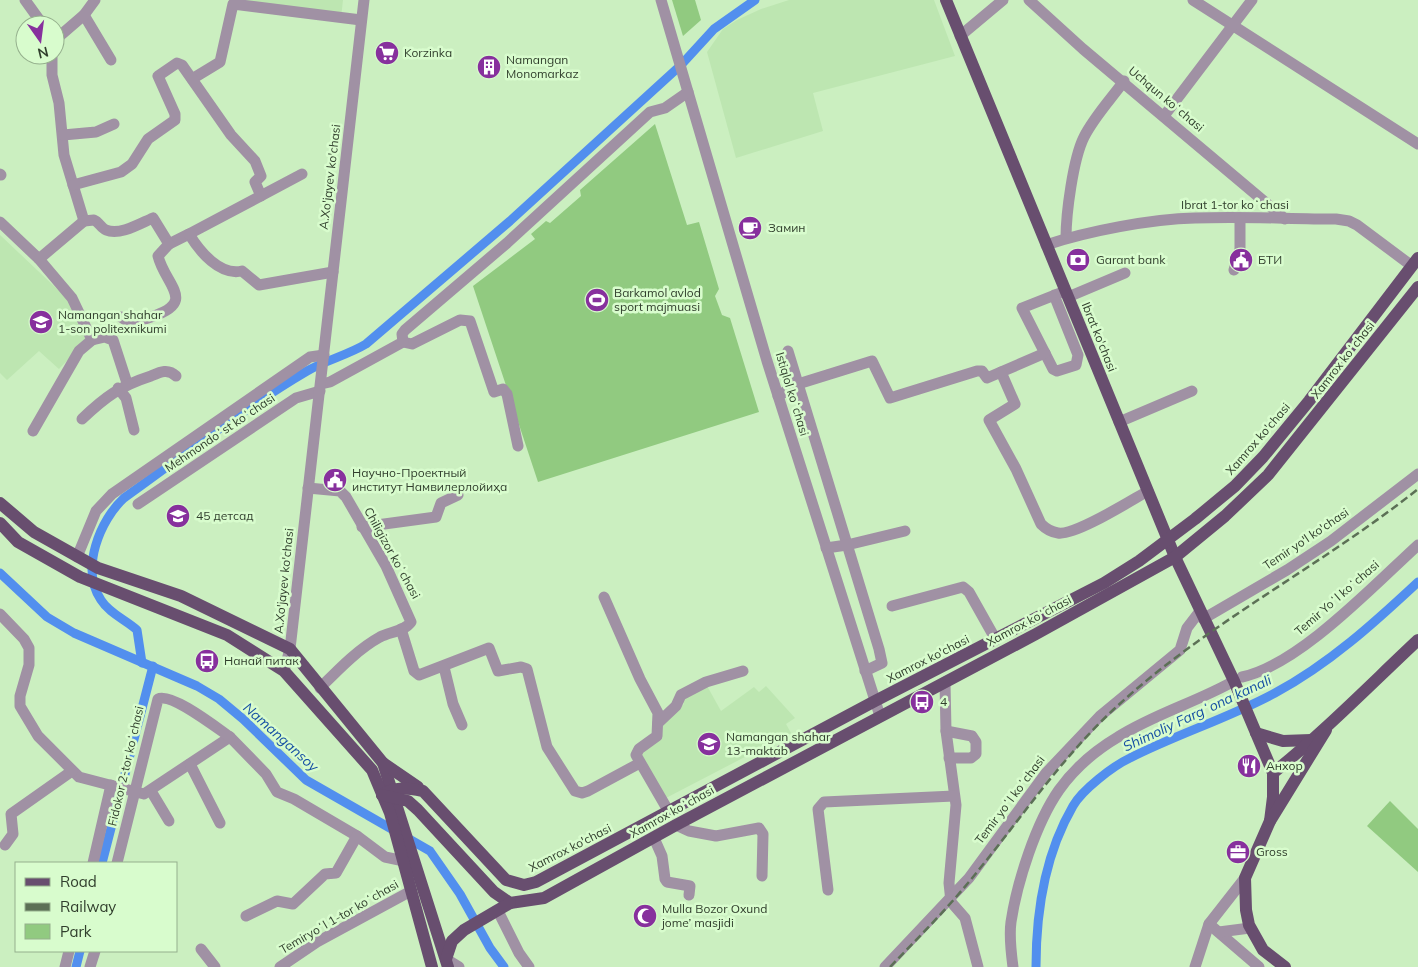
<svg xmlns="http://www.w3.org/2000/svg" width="1418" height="967" font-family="Mulish,sans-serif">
	<rect width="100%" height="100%" fill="#cbefc0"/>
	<g fill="#bde6b1">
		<path d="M235,0H343L341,18Z"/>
		<path d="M789,0H934L955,56L813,93L823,131L736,158L707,52L723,29L737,20L761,9Z"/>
		<path d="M0,235L74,305L89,338L59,369L39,351L7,380L0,373Z"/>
		<path d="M706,684L721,711L754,687L759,692L766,686L795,718L786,724L791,733L664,799L638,751L672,713L684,704L681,699Z"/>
	</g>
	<g fill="#91ca80">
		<path d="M672,0H695L701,20L683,36Z"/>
		<path d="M655,124L687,225L699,222L719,289L715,296L722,315L730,318L759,412L538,482L473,286L535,239L531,234L546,221L550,223L581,196L580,190Z"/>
		<path d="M1390,801L1418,829V872L1367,826Z"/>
	</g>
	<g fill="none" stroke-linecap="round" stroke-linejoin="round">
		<g stroke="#528fee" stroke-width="9">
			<path d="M0,573L47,617L74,633L197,686L219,699L243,719L306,780L430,851L460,894L490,948L504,967"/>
			<path d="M142,663L137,630C126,620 109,613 101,600C80,569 100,520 124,498C184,455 244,408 307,371C326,360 348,355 366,344L510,221L681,65L714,29L755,0"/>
			<path d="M102,863L153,666"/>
			<path d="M76,967L80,951"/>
			<path d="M1036,967C1036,913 1045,854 1073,806C1082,790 1113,766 1130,758C1177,734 1229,718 1275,693C1329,664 1374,623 1418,582"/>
		</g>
		<g stroke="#a091a4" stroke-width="11">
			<path d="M25,0L43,25"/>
			<path d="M661,0L767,361L880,716"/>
			<path d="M1029,0L1083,49L1285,219"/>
			<path d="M1193,0L1418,144"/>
			<path d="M84,15L111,60"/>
			<path d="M960,36L1003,0"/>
			<path d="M55,40L84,15L95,0"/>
			<path d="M52,55V75L59,103L64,155L84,221L94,220C99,222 101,228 106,230C120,236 141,223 153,218L169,244L189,234C200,252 220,276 242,271L259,285L333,272"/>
			<path d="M192,79L220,62L233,4L361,20"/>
			<path d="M1164,116L1252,0"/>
			<path d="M63,135L96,132L114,124"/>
			<path d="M0,174L1,175"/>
			<path d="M73,185L121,172L132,164L148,139L175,120V114L158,76L177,63L182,65L231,135L255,161L261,176L255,182L261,196"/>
			<path d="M0,222L39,259L72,298L92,340L79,351L33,431"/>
			<path d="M189,234L302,174"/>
			<path d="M1066,238C1066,214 1073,159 1084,137C1094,117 1111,99 1124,81"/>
			<path d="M1046,245C1088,231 1151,219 1195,218C1242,216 1289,219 1336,219L1349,221L1357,225L1412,266"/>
			<path d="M39,259L84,221"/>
			<path d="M1234,270L1240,249V218"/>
			<path d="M1054,295L1078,355L1076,365L1057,371L1053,369L1022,308L1065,291"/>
			<path d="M1068,297L1125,273"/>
			<path d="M121,317C132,325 139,321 151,317C198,302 165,285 158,256L169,244"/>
			<path d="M92,340L105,337L113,340L127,383"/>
			<path d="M403,342L412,344L460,320L470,321L494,392L503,389L507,394L518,446"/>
			<path d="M788,351L879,649L882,663L865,671"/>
			<path d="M1045,353L1001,372L1015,404L989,420L1016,469L1041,524C1046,529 1051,532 1058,533C1075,536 1130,501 1148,491"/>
			<path d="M321,384L330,382L403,342L402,334L405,330L507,243L650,112L665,108L688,92"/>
			<path d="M118,388L126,398L134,430"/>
			<path d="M778,396L798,384L872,361L890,398L977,371H982L987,378L1001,372"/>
			<path d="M82,419C105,397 120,386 151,376C160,372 168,368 176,376"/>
			<path d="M1119,422L1192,391"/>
			<path d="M308,488L340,491L346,497L386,566L411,622C405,631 390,632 380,637C358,649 338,670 320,688"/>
			<path d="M138,504L296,398L320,391"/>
			<path d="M362,527L436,517L441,503L458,495"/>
			<path d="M826,548L847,545L905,531"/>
			<path d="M77,557L96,511L112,494L310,357L324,355"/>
			<path d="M604,597L640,679L658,713L657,736L639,749L636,755L669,812"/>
			<path d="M892,606L963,587L969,592L996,640"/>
			<path d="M0,614L24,639L29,648V665L20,696V706L38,736L79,777L144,794L230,737L266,774L277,792L294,799L357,836L385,857L404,861"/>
			<path d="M1203,619L1287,570L1331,541L1418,474"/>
			<path d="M401,629L414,671L419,675L489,648L498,671L521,667L527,669L547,747L575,791L582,793L588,791L640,763"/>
			<path d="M444,667L453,704L462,725"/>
			<path d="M284,671L290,649L364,0"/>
			<path d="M1242,677C1299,665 1374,585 1418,545"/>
			<path d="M945,682L946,731L956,805L949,883L951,902L965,918L978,967"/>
			<path d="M658,723L676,706L681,695L706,682L743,671"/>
			<path d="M946,731L972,736L976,742V754L971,758H949"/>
			<path d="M190,764L220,823"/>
			<path d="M151,791L169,821"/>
			<path d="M676,825L689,831L716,836L759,828L763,834L762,876"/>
			<path d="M654,838L662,856L665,879L667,882L690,886L689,895"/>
			<path d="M5,845L13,834L11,814L72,771"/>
			<path d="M93,863L111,785"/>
			<path d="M117,863L158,699C171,692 217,728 230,737"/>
			<path d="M828,890L818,809L824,802L954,796"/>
			<path d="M498,911L519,953L529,967"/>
			<path d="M246,916L277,901L293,904L325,874L336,873L357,836"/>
			<path d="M1209,924L1259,967"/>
			<path d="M1219,932L1250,928"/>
			<path d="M201,949L215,967"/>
			<path d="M446,959L459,967"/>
			<path d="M65,967L69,951"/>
			<path d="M90,967L95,951"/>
			<path d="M280,967L317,942L411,891"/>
			<path d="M885,967L969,878L1046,773L1100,716L1180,650L1187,628L1200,611"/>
			<path d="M1013,967C1011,952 1009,936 1011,922C1017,882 1036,823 1059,790C1074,769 1096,750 1118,737C1154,714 1197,702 1234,681"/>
			<path d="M1195,967L1209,924L1245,878"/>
		</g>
		<g stroke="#684e6f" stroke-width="12">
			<path d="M946,0L1175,557L1234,681L1273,773V797L1270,821"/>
			<path d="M0,503L34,532L98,568L181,596L290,649L383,763L448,967"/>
			<path d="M0,523L18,542L80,577L227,635L284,671L372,770L390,813L432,967"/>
			<path d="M1256,733L1283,741L1311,740"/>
			<path d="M383,763L418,787"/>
			<path d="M1273,773C1324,732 1370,685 1418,640"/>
			<path d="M382,795C396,786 407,788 423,791L506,880L524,885L536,882L875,701L1104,583L1139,561L1195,519L1235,486L1263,457L1309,401L1418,258"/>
			<path d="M382,795L408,801L418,810L494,892L510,903L544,898L676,825L1036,634L1175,557L1225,516L1268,475L1418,287"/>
			<path d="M446,959L452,941L464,930L510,903"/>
			<path d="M1285,967L1263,950L1249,925L1246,910L1245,878L1270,821L1326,730"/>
		</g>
		<path stroke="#5c7056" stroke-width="2.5" stroke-dasharray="8 4" stroke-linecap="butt" d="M890,967C920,936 950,906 977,872C1022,817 1060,760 1113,710C1205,624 1320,567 1418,489"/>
	</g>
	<defs>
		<g id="supermarket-disc" transform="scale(1.25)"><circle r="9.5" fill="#87309d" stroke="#d8fccd"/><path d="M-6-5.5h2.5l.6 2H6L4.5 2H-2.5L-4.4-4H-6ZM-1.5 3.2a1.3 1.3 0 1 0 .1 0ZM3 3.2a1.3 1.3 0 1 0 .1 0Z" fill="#fff"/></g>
		<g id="building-disc" transform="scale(1.25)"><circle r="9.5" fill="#87309d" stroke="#d8fccd"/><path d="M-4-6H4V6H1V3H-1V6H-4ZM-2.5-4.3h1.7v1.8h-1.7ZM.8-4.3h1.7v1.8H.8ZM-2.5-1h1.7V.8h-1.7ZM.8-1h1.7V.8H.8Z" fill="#fff"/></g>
		<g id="cafe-disc" transform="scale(1.25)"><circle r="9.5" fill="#87309d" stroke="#d8fccd"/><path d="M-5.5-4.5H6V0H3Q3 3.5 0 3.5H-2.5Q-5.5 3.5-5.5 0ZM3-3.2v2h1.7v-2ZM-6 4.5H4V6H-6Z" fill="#fff"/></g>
		<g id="bank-disc" transform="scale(1.25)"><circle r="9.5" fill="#87309d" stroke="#d8fccd"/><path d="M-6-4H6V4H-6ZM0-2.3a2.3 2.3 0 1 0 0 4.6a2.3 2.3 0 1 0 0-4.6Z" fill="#fff"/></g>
		<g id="civic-disc" transform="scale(1.25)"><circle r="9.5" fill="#87309d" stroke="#d8fccd"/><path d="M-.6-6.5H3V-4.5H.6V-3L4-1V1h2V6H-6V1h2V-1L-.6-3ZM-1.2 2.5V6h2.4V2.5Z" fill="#fff"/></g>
		<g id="stadium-disc" transform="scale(1.25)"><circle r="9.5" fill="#87309d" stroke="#d8fccd"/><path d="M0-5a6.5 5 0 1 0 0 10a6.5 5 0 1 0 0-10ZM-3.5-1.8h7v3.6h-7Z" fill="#fff"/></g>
		<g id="university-disc" transform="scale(1.25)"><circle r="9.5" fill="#87309d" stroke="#d8fccd"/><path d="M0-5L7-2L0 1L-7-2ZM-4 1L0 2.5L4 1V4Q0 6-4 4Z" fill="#fff"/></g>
		<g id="school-disc" transform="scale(1.25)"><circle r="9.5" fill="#87309d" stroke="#d8fccd"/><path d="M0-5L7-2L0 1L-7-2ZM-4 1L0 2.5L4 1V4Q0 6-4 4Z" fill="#fff"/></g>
		<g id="bus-disc" transform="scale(1.25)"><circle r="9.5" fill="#87309d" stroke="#d8fccd"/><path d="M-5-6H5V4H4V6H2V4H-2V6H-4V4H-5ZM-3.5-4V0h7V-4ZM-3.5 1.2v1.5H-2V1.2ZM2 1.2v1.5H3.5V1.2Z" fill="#fff"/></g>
		<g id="restaurant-disc" transform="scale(1.25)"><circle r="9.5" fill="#87309d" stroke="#d8fccd"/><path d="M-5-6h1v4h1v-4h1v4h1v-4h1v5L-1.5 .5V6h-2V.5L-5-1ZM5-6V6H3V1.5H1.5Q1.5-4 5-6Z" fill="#fff"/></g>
		<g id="office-disc" transform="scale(1.25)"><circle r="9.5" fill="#87309d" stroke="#d8fccd"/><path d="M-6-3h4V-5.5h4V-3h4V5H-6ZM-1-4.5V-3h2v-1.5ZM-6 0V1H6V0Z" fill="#fff"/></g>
		<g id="mosque-disc" transform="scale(1.25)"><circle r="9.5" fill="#87309d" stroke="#d8fccd"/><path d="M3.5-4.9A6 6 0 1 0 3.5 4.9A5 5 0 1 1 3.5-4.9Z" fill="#fff"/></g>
	</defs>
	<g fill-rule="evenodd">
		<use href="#supermarket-disc" x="387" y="53"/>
		<use href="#building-disc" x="489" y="67"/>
		<use href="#cafe-disc" x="750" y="228"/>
		<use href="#bank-disc" x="1078" y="260"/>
		<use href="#civic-disc" x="1241" y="260"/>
		<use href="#stadium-disc" x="597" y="300"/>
		<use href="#university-disc" x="41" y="322"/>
		<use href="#civic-disc" x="335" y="480"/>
		<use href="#school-disc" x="178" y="516"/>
		<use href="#bus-disc" x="207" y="661"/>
		<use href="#bus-disc" x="922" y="702"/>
		<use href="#school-disc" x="709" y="744"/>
		<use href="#restaurant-disc" x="1249" y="766"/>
		<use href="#office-disc" x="1238" y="852"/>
		<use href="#mosque-disc" x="645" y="916"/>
	</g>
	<g text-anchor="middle" stroke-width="5" stroke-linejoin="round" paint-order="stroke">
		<g font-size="12" fill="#313f2d" stroke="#d8fccd" text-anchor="start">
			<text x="404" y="57">Korzinka</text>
			<text x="506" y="64">Namangan<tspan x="506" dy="14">Monomarkaz</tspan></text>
			<text x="768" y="232">Замин</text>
			<text x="1096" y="264">Garant bank</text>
			<text x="1258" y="264">БТИ</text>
			<text x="614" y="297">Barkamol avlod<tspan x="614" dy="14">sport majmuasi</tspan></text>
			<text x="58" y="319">Namangan shahar<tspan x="58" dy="14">1-son politexnikumi</tspan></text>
			<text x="352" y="477">Научно-Проектный<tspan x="352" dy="14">институт Намвилерлойиҳа</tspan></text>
			<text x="196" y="520">45 детсад</text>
			<text x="224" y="665">Нанай питак</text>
			<text x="940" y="706">4</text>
			<text x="726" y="741">Namangan shahar<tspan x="726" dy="14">13-maktab</tspan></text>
			<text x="1266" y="770">Анхор</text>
			<text x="1256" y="856">Gross</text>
			<text x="662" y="913">Mulla Bozor Oxund<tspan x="662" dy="14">jome’ masjidi</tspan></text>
		</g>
		<g font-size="12" fill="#313f2d" stroke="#d8fccd">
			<text transform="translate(1166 99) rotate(40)" y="4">Uchqun koʻchasi</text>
			<text transform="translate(330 177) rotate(-83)" y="4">A.Xo'jayev ko'chasi</text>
			<text x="1235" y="209">Ibrat 1-tor koʻchasi</text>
			<text transform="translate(1099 337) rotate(68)" y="4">Ibrat ko'chasi</text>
			<text transform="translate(1343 360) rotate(-52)" y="4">Xamrox koʻchasi</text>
			<text transform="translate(792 394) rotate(73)" y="4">Istiqlol koʻchasi</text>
			<text transform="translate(220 433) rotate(-34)" y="4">Mehmondoʻst koʻchasi</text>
			<text transform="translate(1258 439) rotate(-49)" y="4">Xamrox ko'chasi</text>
			<text transform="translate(1306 539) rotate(-34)" y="4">Temir yo'l ko'chasi</text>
			<text transform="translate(392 553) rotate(61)" y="4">Chiligizor koʻchasi</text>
			<text transform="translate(284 581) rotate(-84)" y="4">A.Xo'jayev ko'chasi</text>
			<text transform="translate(1337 598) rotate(-41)" y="4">Temir Yoʻl koʻchasi</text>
			<text transform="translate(1029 621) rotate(-28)" y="4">Xamrox koʻchasi</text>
			<text transform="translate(928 659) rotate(-27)" y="4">Xamrox ko'chasi</text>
			<text transform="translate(126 766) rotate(-77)" y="4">Fidokor 2-tor koʻchasi</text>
			<text transform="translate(1010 800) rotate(-53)" y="4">Temir yoʻl koʻchasi</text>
			<text transform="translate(672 812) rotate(-29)" y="4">Xamrox koʻchasi</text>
			<text transform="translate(570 848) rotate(-27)" y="4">Xamrox ko'chasi</text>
			<text transform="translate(339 917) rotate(-30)" y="4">Temiryoʻl 1-tor koʻchasi</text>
		</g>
		<g font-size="14" font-style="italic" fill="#154fa3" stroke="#d8fccd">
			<text transform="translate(1197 713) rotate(-25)" y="5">Shimoliy Fargʻona kanali</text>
			<text transform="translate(281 737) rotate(42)" y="5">Namangansoy</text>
		</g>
	</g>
	<rect x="15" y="862" width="162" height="90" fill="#d8fccd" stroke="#95b08d"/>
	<rect x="25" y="878" width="25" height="8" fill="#684e6f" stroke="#95b08d"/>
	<text x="60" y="887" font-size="15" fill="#313f2d">Road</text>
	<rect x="25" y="903" width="25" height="8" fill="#5c7056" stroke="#95b08d"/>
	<text x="60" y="912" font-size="15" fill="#313f2d">Railway</text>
	<rect x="25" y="924" width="25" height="15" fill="#91ca80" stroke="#95b08d"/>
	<text x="60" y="937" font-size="15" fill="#313f2d">Park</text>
	<g transform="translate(40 40) rotate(166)"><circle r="24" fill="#d8fccd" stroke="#95b08d"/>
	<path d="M0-4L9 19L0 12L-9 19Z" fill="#87309d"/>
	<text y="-8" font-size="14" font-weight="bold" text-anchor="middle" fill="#313f2d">N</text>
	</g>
</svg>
